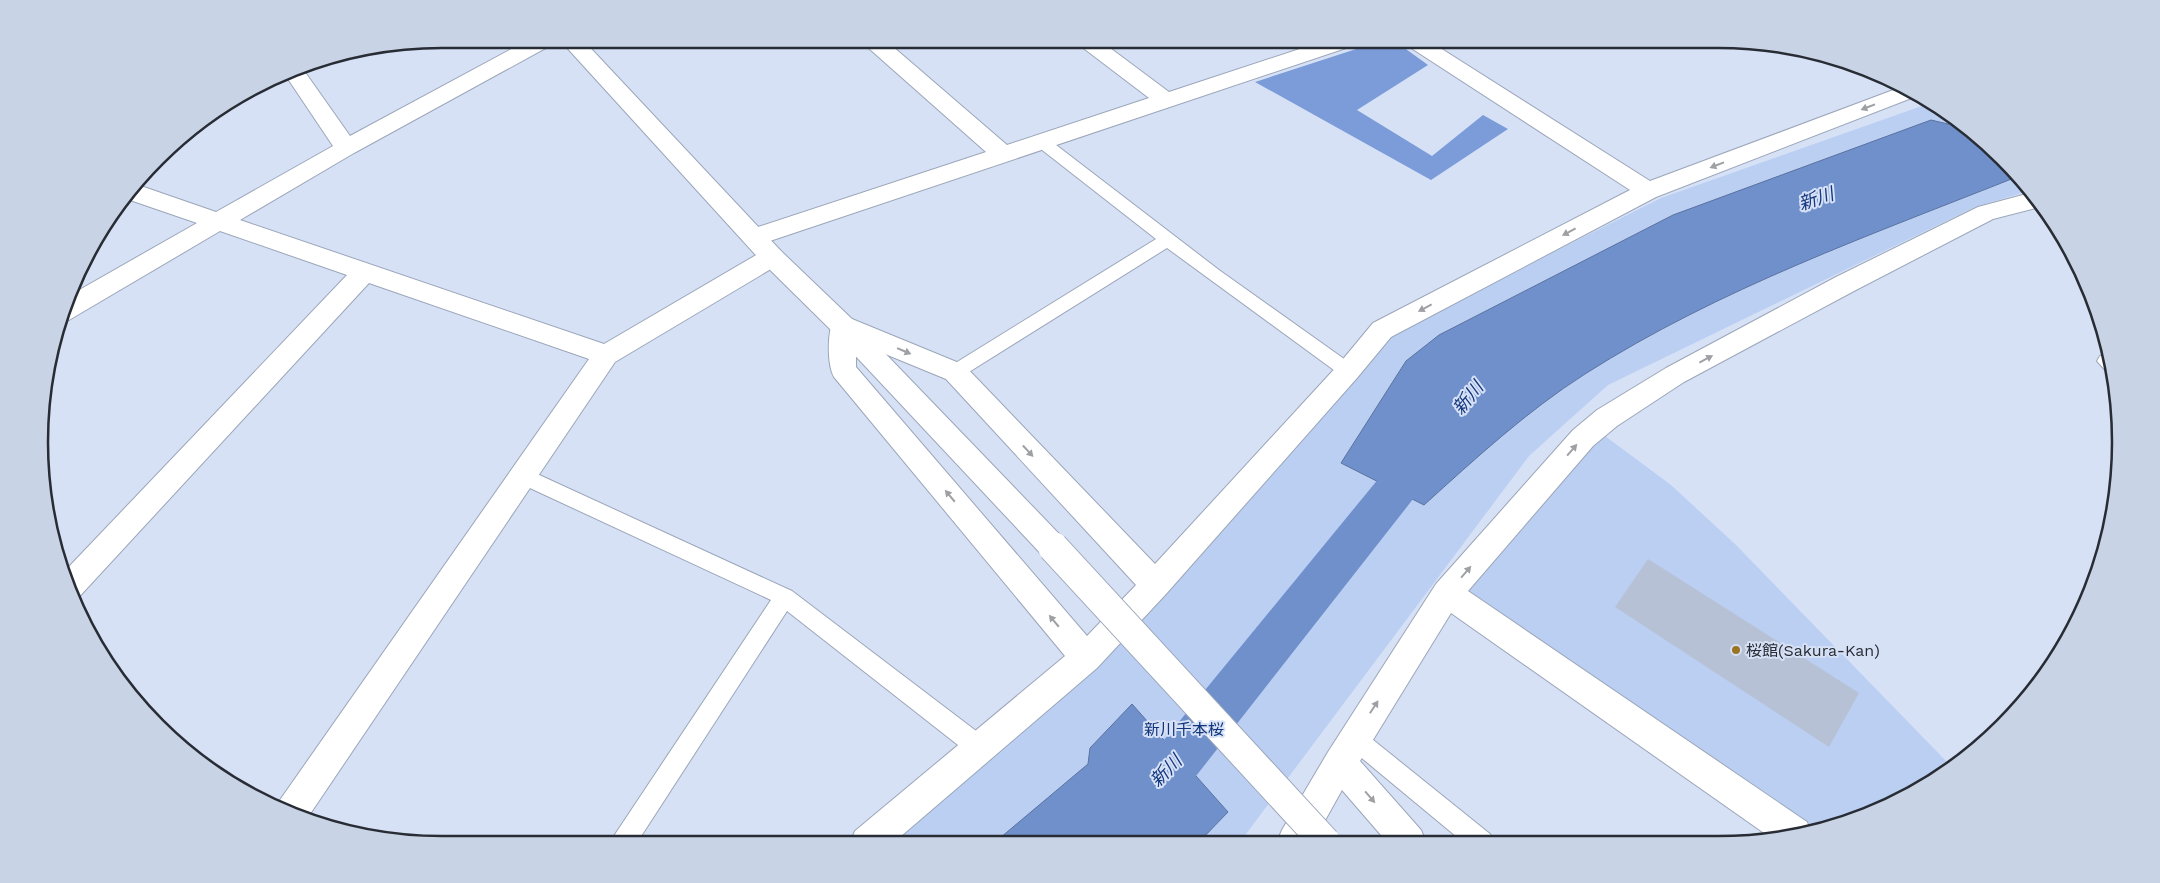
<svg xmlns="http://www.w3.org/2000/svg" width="2160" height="883" font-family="'Work Sans','Noto Sans JP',sans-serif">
	<rect width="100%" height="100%" fill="#d6e1f6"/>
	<g fill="#bbcff3">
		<path d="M1933,102L1984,139L2032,190L1975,207L1608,385L1529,456L1240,842L888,843L1080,674L1393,333L1661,198Z"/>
		<path d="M1597,430L1671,485L1736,545L1950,765L1873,813L1813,830L1544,654L1462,593Z"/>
	</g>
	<path fill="#7b9cd9" d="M1387,39H1392L1428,65L1357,110L1432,156L1483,115L1508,129L1431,180L1255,82Z"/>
	<g fill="#7090cc" stroke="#5a729e">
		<path d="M1931,120L1948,124L1959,121L1984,139L2019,176C1871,235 1720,288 1585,374C1527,411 1475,459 1424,505L1341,463L1406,361L1439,335L1673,215Z"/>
		<path d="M1132,704L1228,812L1199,842L994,843L1088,764L1090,748Z"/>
	</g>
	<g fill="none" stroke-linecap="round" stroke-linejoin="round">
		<path fill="#7090cc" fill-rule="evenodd" d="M1431,428L1446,433L1452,445L1446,457L1189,785L1157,815L1139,823L1121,815L1114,798L1121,781L1155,751L1416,433Z"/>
	</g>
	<path fill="#b6c1d5" d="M1648,559L1859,693L1829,747L1615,607Z"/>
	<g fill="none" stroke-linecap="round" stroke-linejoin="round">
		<g stroke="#9ba6b9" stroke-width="2">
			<g id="service">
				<path d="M1042,137L1047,138L1219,270L1354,366L1357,371L1354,376L1348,378L1342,376L1167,248L961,377L955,379L949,377L946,372L949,367L1156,239L1037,146L1034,142L1037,138Z"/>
				<path d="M2106,354L2111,355L2113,373L2106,371L2097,361L2100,356Z"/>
				<path d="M524,468L792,591L988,740L991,748L988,756L980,759L972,756L787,611L636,844H611L614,836L771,600L517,482L514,476L517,470Z"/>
				<path d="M1354,727L1362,731L1490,834L1493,841L1463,842L1346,745L1343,738L1346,731Z"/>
			</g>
		</g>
		<g stroke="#9ba6b9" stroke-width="2">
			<g id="minor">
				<path d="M530,39H557L553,44L354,153L240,220L604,344L763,251L772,248L781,251L784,257L781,263L615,362L306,820L278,805L280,800L589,359L369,283L78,598L72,600L63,573L347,275L220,231L69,320L58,322L67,297L197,223L127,199L138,185L216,212L333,146L284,73L300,65L350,136Z"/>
				<path d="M861,39H884L1007,145L1149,98L1078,44L1075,39H1098L1169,92L1330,39H1362L1358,44L764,243L755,246L746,243L743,237L746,231L986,152L864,44Z"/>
				<path d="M1402,39H1426L1650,181L1904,86L1922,94L1656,197L1391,337L1357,378L1166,594L1097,668L893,843H850L855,831L1065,656L834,377C827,365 827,331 834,319L843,316L852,319L964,365L1155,564L1339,364L1373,323L1630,190L1405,44ZM856,342L946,379L1136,585L1087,636L856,367Z"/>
				<path d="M2034,192L2044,206L1993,219L1854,291L1684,382L1617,426L1593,446L1468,591L1807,822L1810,830L1774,840L1451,613L1360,761L1421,830L1426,842H1387L1342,790L1313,842H1277L1282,830L1328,752L1436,584L1573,430L1597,410L1666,368L1836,277L1978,207Z"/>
			</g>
		</g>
		<g stroke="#9ba6b9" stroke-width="2">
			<path id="tertiary" d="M559,39H582L781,251L852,319L1063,538L1068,547L1063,556L1053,560L1043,556L834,333L763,263Z"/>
		</g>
		<use href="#service" fill="#fff" fill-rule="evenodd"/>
		<use href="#minor" fill="#fff" fill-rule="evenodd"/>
		<use href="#tertiary" fill="#fff" fill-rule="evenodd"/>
		<g stroke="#9ba6b9" stroke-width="32" stroke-linecap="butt">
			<path id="tertiary-bridge" d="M1053,547L1325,842"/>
		</g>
		<use href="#tertiary-bridge" stroke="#fff" stroke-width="30"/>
	</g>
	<defs><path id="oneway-solid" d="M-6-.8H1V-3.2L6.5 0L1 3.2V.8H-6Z" transform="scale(1.25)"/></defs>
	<g fill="#9ea0a4">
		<use href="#oneway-solid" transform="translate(1868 107) rotate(159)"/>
		<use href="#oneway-solid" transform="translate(1717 165) rotate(159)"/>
		<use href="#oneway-solid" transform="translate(1569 232) rotate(152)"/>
		<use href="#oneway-solid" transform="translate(1425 308) rotate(152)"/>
		<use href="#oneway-solid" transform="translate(904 351) rotate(23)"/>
		<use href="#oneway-solid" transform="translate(1706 359) rotate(-28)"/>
		<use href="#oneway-solid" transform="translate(1572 450) rotate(-49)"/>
		<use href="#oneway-solid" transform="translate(1028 451) rotate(47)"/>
		<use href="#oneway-solid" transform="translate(950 496) rotate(-130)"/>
		<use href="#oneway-solid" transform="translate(1466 572) rotate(-49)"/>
		<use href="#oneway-solid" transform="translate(1054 621) rotate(-130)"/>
		<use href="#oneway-solid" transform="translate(1374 707) rotate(-57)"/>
		<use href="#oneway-solid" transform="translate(1370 797) rotate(49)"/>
	</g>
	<circle fill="#9a7420" stroke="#d6e1f6" stroke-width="2" cx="1736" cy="650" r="5"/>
	<g text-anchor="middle" stroke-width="4" stroke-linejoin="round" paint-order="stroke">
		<g font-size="16" fill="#282c34" stroke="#d6e1f6" text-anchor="start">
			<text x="1746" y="656">桜館(Sakura-Kan)</text>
		</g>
		<g font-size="16" fill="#11347b" stroke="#d6e1f6">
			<text x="1184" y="735">新川千本桜</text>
		</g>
		<g font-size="18" font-style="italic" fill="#14377e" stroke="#d6e1f6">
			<text transform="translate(1816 199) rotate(-19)" y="6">新川</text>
			<text transform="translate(1468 398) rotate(-51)" y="6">新川</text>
			<text transform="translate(1166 771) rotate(-46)" y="6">新川</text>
		</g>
	</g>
	<path d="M0 0H2160V883H0ZM442 48H1718A394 394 0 0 1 2112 442V442A394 394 0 0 1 1718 836H442A394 394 0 0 1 48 442V442A394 394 0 0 1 442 48Z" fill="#c8d3e6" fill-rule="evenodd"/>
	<path fill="none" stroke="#282c34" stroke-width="2.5" d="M442 48H1718A394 394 0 0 1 2112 442V442A394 394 0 0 1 1718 836H442A394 394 0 0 1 48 442V442A394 394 0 0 1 442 48Z"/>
</svg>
